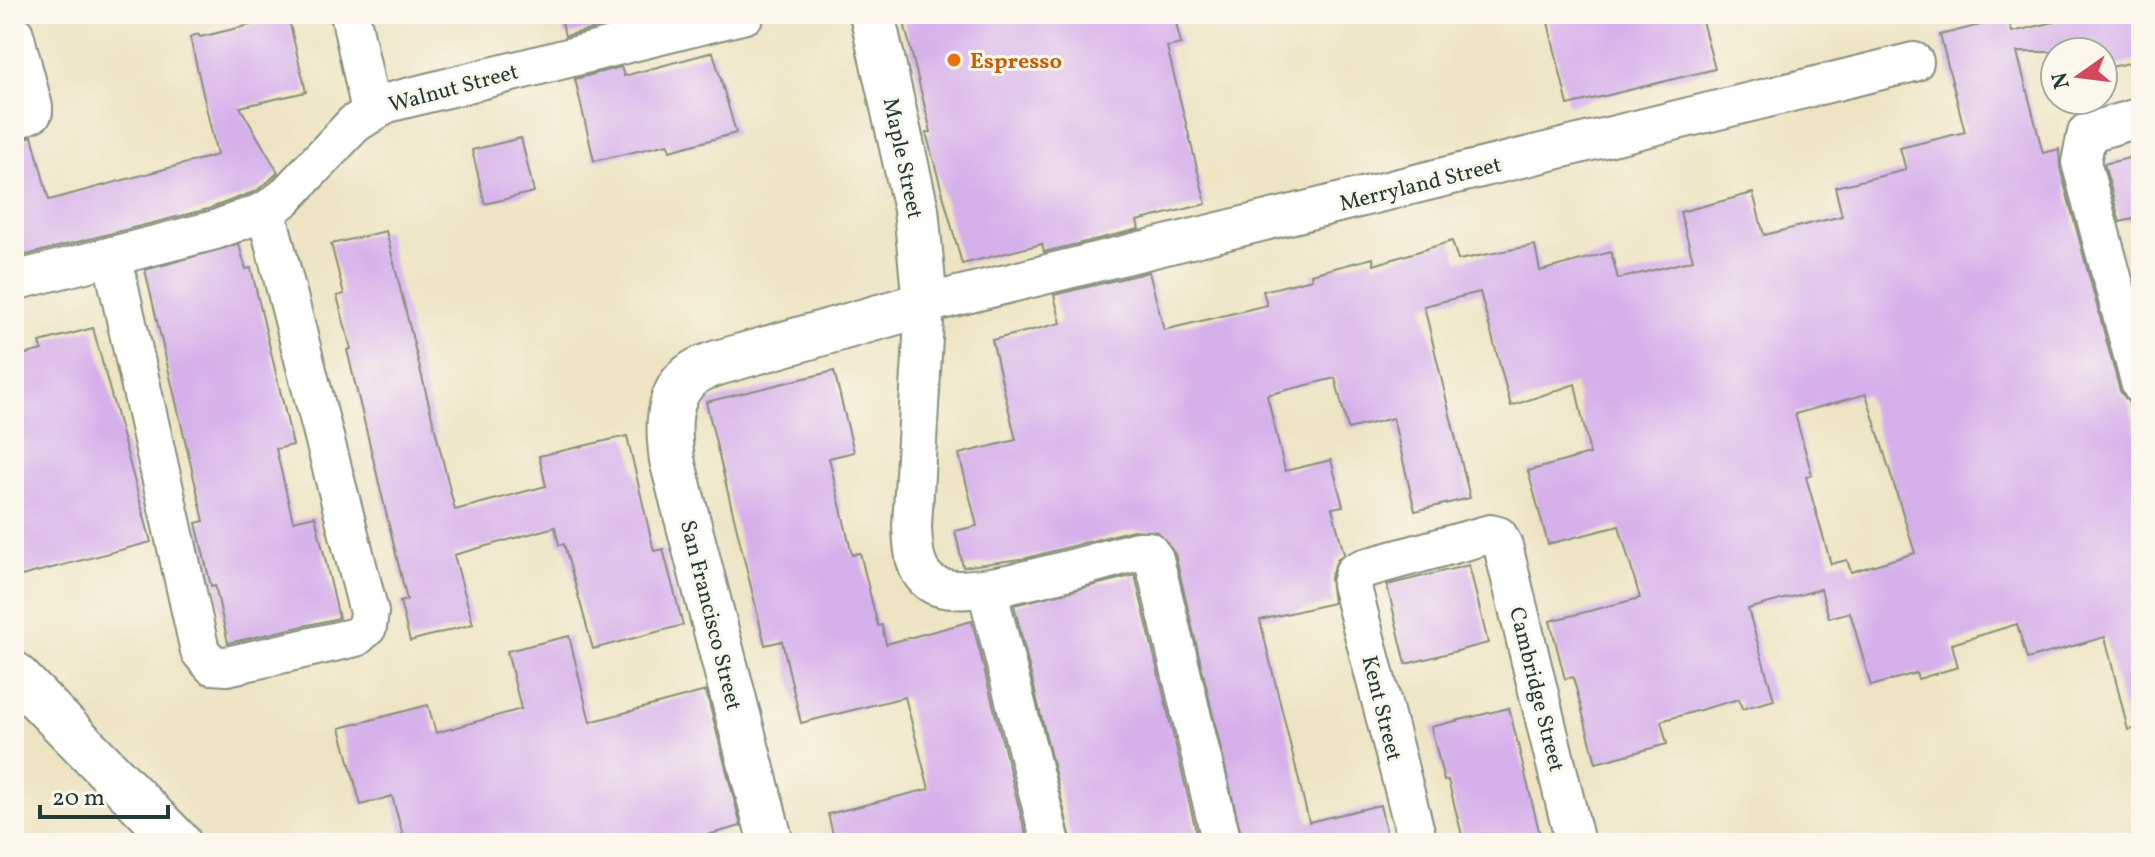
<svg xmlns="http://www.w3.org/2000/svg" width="2155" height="857" font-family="Vollkorn,serif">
	<rect width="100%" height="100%" fill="#fbf7ec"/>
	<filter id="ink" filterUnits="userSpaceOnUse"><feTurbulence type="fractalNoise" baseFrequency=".0125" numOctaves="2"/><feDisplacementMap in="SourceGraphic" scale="16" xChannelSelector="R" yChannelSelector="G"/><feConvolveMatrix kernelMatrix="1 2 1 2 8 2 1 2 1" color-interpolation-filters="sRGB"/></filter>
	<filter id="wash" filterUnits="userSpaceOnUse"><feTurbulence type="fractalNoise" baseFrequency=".006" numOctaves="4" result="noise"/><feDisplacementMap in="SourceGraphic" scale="32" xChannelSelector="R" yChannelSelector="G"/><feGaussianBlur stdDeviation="1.8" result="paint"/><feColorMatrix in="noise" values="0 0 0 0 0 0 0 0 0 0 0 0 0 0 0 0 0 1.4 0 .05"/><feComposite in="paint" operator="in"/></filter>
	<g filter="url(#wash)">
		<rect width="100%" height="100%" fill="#eee4c4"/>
		<g id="blocks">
			<g fill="#d6b0eb" fill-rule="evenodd">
				<path d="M560,14H605L608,25L565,36Z"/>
				<path d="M902,14H1174L1181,44L1167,47L1206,204L1137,221L1139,229L1044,252L1042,244L962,264L926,133L931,132Z"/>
				<path d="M1546,14H1700L1715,69L1568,105Z"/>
				<path d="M2088,14H2141V60L2103,69V52H2017L2043,153L2059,149L2060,168L2120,391L2129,403L2141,450V728L2128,730L2105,637L2027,659L2017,624L1952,644L1958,667L1918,679L1916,673L1871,686L1850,612L1829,618L1821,589L1748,609L1774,700L1742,709L1739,699L1661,721L1667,744L1596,763L1573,677L1565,679L1550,621L1640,598L1619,526L1548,544L1528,471L1590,454L1575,384L1511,406L1480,292L1424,306L1470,498L1415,511L1393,418L1348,429L1335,378L1267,395L1285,471L1331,460L1343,506L1332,508L1344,554L1337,560L1330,578L1333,603L1260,620L1309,822L1380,805L1389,843H1243L1175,554L1158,532L1133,530L1027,558L963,567L955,531L977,526L959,454L1016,440L992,340L1061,323L1054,295L1149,272L1164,330L1267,305L1263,291L1312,279L1311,274L1373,258L1374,265L1452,241L1458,260L1535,245L1540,271L1611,252L1618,279L1693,260L1680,212L1753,193L1764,235L1842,216L1835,187L1906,170L1900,148L1965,132L1940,35L2008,18L2012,32ZM1866,394L1915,553L1851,572L1847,560L1831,564L1806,477L1812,475L1795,414Z"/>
				<path d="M288,16L306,92L240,107L278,172L269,181L256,191L208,209L14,258V142L32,136L49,200L217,155L190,37L198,34L200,37Z"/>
				<path d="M713,52L736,133L670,151L668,144L594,161L575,79L621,67L624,76Z"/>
				<path d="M521,138L534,192L485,204L472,150Z"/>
				<path d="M2141,155V217L2120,222L2104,164Z"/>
				<path d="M386,231L455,510L546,486L539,456L627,436L654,551L663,549L683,625L593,649L564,544L559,545L555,527L454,555L473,624L410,641L400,602L407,600L347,350L351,349L337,296L344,294L331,244Z"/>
				<path d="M239,244L246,269L251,268L293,445L276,449L293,521L315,516L339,618L228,643L215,585L211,586L196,523L204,521L145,270Z"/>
				<path d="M93,328L151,542L14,578V357L42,350L40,342Z"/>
				<path d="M834,371L854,452L829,458L852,555L860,553L878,626L882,625L886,644L972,621L1028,843H835L828,814L929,789L905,697L801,723L782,641L765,645L706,402Z"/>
				<path d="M1469,565L1488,643L1406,664L1387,585Z"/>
				<path d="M1135,575L1199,843H1072L1014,605Z"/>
				<path d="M569,636L590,722L706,691L741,826L677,843H405L392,796L361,805L340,728L428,705L436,733L521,709L507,651Z"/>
				<path d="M1509,708L1542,843H1464L1448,780L1444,781L1431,727Z"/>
			</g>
		</g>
	</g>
	<g filter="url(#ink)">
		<use href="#blocks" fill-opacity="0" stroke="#86907c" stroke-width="2"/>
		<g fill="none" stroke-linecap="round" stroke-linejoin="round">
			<g stroke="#86907c" stroke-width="42">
				<g id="street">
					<path d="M350,14L371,111"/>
					<path d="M14,34L33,107V112L14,120"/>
					<path d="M2141,117L2087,133L2081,162L2141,385"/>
					<path d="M112,256L200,651L212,665L227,666L356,637L367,627L369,612L266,211"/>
					<path d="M14,281L215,230L266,211L284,198L354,124L387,103L745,14"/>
					<path d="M987,589L1051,843"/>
					<path d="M1222,843L1154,559L1148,551H1138C1097,561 964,606 931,583C913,571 913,545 912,526L925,304L1914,62"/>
					<path d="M1418,843L1351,584L1354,573L1362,569L1490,534L1498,536L1503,546L1575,843"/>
				</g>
			</g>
			<g stroke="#86907c" stroke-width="48">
				<g id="secondary">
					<path d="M14,674L179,843"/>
					<path d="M771,843L672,460C668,431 665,392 694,373C700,368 710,366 717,363L925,304L916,209L872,14"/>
				</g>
			</g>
			<use href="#street" stroke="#fff" stroke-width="38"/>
			<use href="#secondary" stroke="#fff" stroke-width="44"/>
		</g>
	</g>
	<circle fill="#e8710a" stroke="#fbf7ec" stroke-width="3" cx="954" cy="60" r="8"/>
	<g text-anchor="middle" stroke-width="6" stroke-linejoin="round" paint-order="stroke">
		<g font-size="22" font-weight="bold" fill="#c56008" stroke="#fbf7ec" text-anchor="start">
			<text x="970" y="68">Espresso</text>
		</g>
		<g font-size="22" fill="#1f3d34" stroke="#fbf7ec">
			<text transform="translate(453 87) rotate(-15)" y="8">Walnut Street</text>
			<text transform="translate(904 158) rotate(78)" y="8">Maple Street</text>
			<text transform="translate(1420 183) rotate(-14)" y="8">Merryland Street</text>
			<text transform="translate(712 615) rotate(76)" y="8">San Francisco Street</text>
			<text transform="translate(1538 689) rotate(76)" y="8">Cambridge Street</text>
			<text transform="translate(1383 708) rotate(76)" y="8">Kent Street</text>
		</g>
	</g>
	<rect width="2155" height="857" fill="none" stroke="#fbf7ec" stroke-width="48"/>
	<g transform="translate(2079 76) rotate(256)"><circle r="38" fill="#fbf7ec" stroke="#a3ada2" stroke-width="2"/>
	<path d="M0-6L14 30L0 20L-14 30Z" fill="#d1495b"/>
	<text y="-12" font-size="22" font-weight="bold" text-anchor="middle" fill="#1f3d34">N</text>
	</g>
	<path d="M40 805v12h128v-12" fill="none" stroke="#1f3d34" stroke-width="4"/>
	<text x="52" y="805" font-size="24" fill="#1f3d34" stroke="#fbf7ec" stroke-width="6" paint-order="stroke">20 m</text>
</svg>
